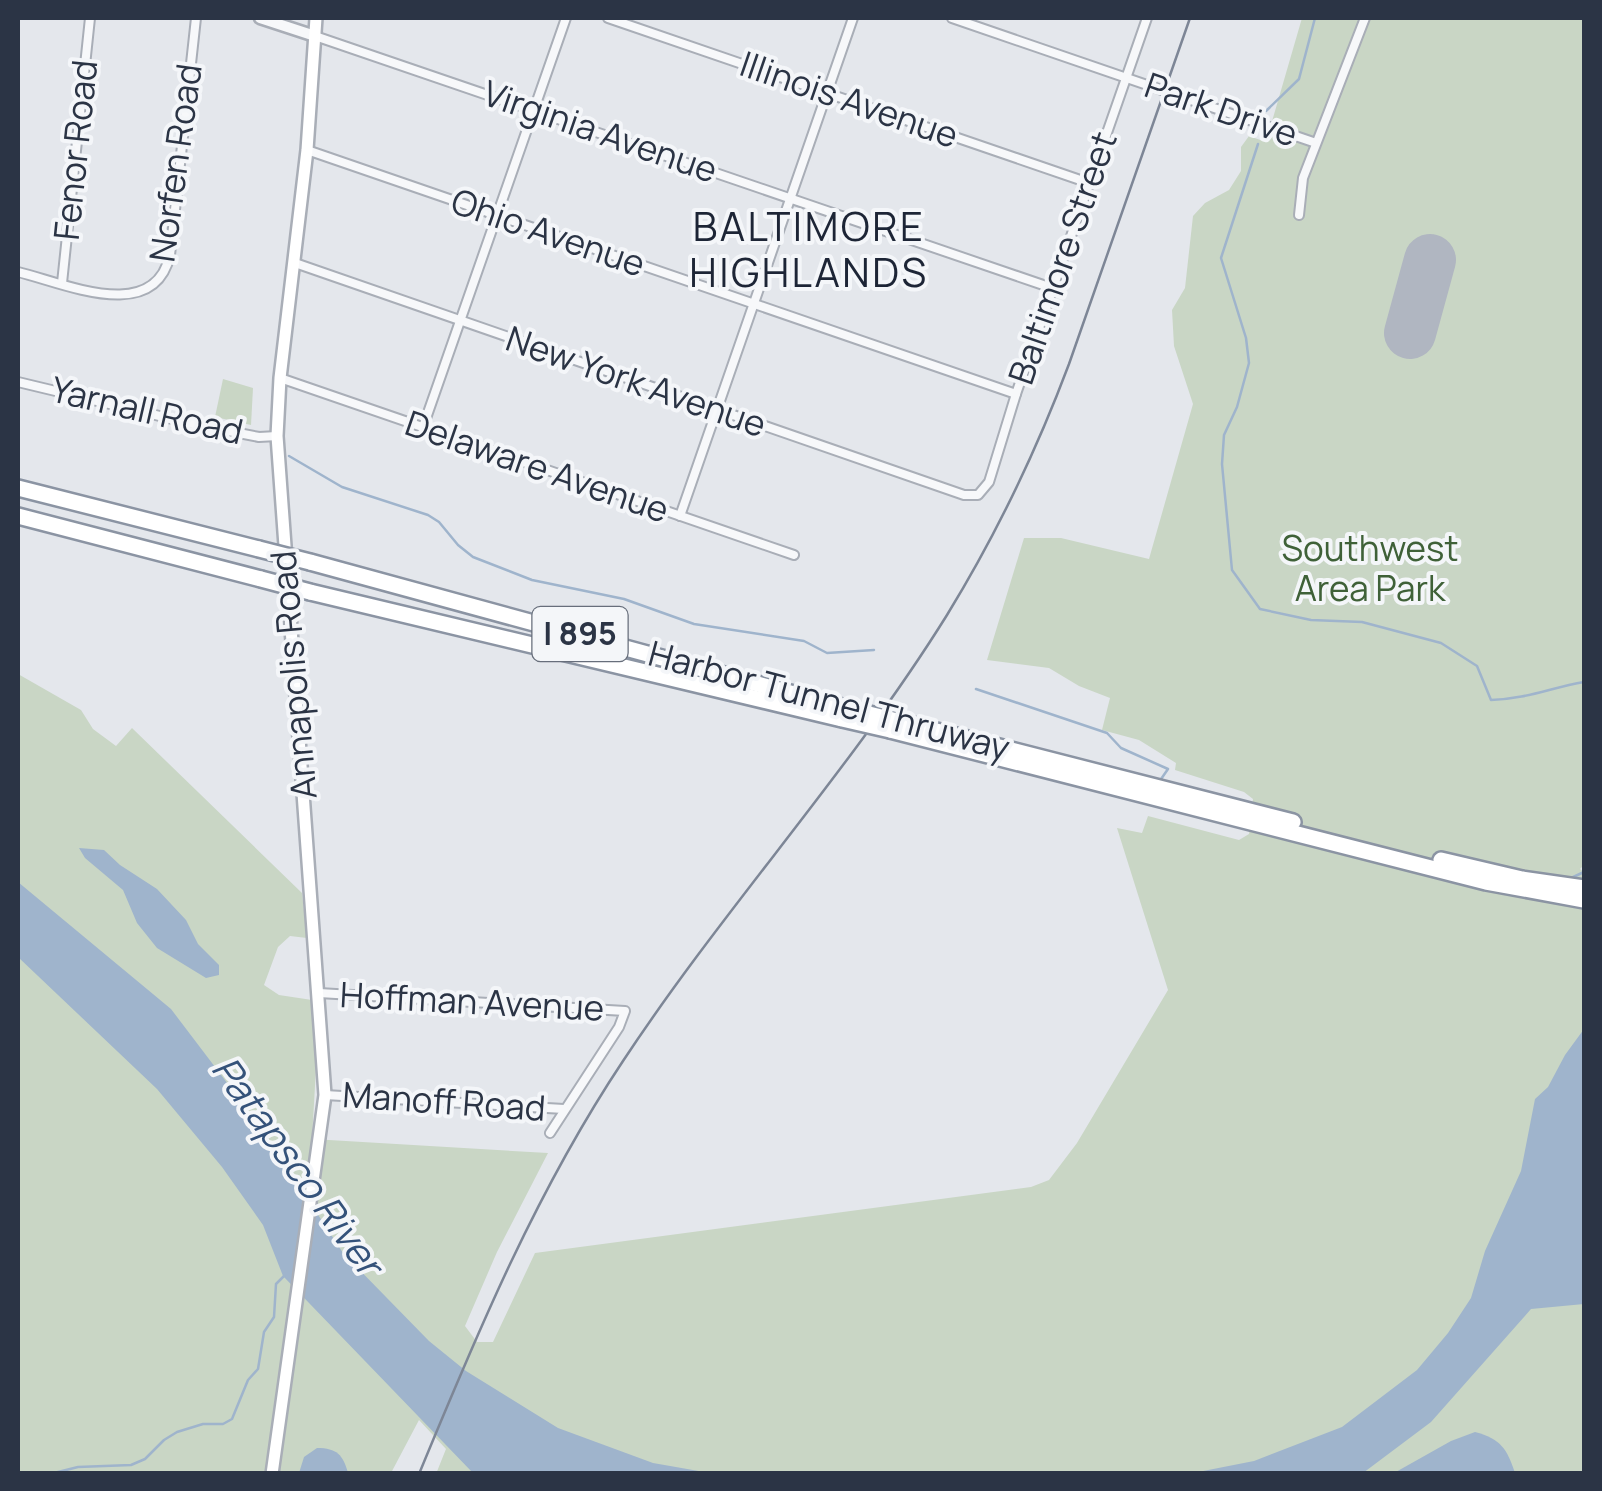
<svg xmlns="http://www.w3.org/2000/svg" width="1602" height="1491" font-family="Manrope,sans-serif">
	<rect width="100%" height="100%" fill="#e4e7ec"/>
	<g fill="#c9d6c5">
		<path d="M1302,18H1584V865L1580,869L1584,872V1473L436,1474L446,1449L419,1420L391,1473H18V674L81,710L93,729L116,746L132,728L302,893L307,938L290,936L278,947L264,985L279,995L312,1000L316,1068L312,1139L548,1153L497,1252L465,1326L477,1342H493L535,1253L1031,1187L1049,1180L1077,1143L1168,990L1117,828L1142,833L1148,816L1239,840L1249,834L1253,799L1244,792L1175,770L1176,763L1139,740L1102,730L1110,698L1079,686L1049,668L987,660L1024,538H1061L1149,559L1193,404L1174,346L1172,310L1185,288L1193,216L1205,203L1229,190L1241,171V147L1249,136L1266,142Z"/>
		<path d="M223,379L253,388L251,425L215,417Z"/>
	</g>
	<g fill="#9fb4cc">
		<path d="M79,848L104,850L120,865L157,889L186,920L198,944L219,965V975L206,978L157,948L137,923L123,890L85,858Z"/>
		<path d="M18,882L171,1009L262,1129L343,1253L429,1341L466,1371L558,1428L653,1463L710,1473L472,1472L283,1276L263,1225L222,1167L157,1089L18,957Z"/>
		<path d="M1584,1029V1304L1531,1309L1431,1422L1363,1473H1193L1254,1461L1342,1427L1417,1370L1448,1333L1471,1298L1485,1251L1521,1171L1535,1099L1548,1087L1565,1055Z"/>
		<path d="M1475,1432C1501,1439 1507,1449 1515,1473H1394L1451,1441Z"/>
		<path d="M317,1448C337,1448 343,1455 348,1473H299L304,1457Z"/>
	</g>
	<g fill="none" stroke-linecap="round" stroke-linejoin="round">
		<g stroke="#9fb4cc" stroke-width="2.5">
			<path d="M1266,111L1299,79L1315,18"/>
			<path d="M1258,144L1221,258L1246,338L1249,363L1237,407L1224,435L1222,464L1232,570L1260,609L1311,620L1362,622L1441,643L1477,666L1491,700C1526,699 1550,688 1584,682"/>
			<path d="M289,456L342,487L428,515L439,522L458,545L473,557L532,580L624,599L694,624L804,641L827,653L874,650"/>
			<path d="M976,689L1107,733L1121,748L1168,769L1159,782"/>
			<path d="M1571,878L1584,872"/>
			<path d="M50,1474L78,1467L131,1465L145,1459L164,1440L177,1432L203,1424H223L232,1419L248,1380L258,1369L264,1332L274,1317L276,1284L284,1276"/>
		</g>
		<path stroke="#b0b6c1" stroke-width="52" d="M1410,333L1430,260"/>
		<g stroke="#a9aeb7" stroke-width="12">
			<g id="minor">
				<path d="M608,18L1089,183"/>
				<path d="M952,18L1316,143"/>
				<path d="M315,36L1052,288"/>
				<path d="M307,150L1016,394"/>
				<path d="M1299,215L1303,178L1365,18"/>
				<path d="M295,263L964,495H978L989,482L1016,394L1147,18"/>
				<path d="M18,272C64,283 154,325 170,255L196,18"/>
				<path d="M62,283L90,18"/>
				<path d="M280,378L794,555"/>
				<path d="M18,382L197,425L259,437L277,436"/>
				<path d="M423,427L566,18"/>
				<path d="M680,516L853,18"/>
				<path d="M319,993L625,1011L619,1027L550,1133"/>
				<path d="M325,1095L564,1109"/>
			</g>
		</g>
		<g stroke="#a9aeb7" stroke-width="15">
			<path id="tertiary" d="M260,18L315,36"/>
		</g>
		<g stroke="#a9aeb7" stroke-width="16">
			<path id="secondary" d="M272,1474L325,1095L277,436L280,378L307,150L316,18"/>
		</g>
		<g stroke="#8b94a3" stroke-width="20">
			<g id="motorway">
				<path d="M18,488L259,549"/>
				<path d="M18,516L261,579"/>
				<path d="M310,562L849,709"/>
				<path d="M310,592L842,719"/>
				<path d="M897,721L1293,822"/>
				<path d="M890,730L1486,882L1584,900"/>
				<path d="M1441,860L1522,879L1584,888"/>
			</g>
		</g>
		<use href="#minor" stroke="#f7f8fa" stroke-width="8"/>
		<use href="#tertiary" stroke="#f7f8fa" stroke-width="10"/>
		<use href="#secondary" stroke="#fff" stroke-width="11"/>
		<use href="#motorway" stroke="#fff" stroke-width="15"/>
		<path stroke="#7d8696" stroke-width="2.5" d="M419,1474C478,1331 537,1190 623,1061C724,908 850,771 947,615C996,535 1036,452 1069,364L1190,18"/>
		<g stroke="#8b94a3" stroke-width="20" stroke-linecap="butt">
			<g id="motorway-bridge">
				<path d="M259,549L310,562"/>
				<path d="M261,579L310,592"/>
				<path d="M849,709L897,721"/>
				<path d="M842,719L890,730"/>
			</g>
		</g>
		<use href="#motorway-bridge" stroke="#fff" stroke-width="15"/>
	</g>
	<g text-anchor="middle" stroke-width="8" stroke-linejoin="round" paint-order="stroke">
		<rect fill="#f4f6f9" stroke="#676e7b" stroke-width="2.5" x="532.5" y="607" width="95" height="54" rx="8"/>
		<g font-size="32" font-weight="bold" fill="#2b3445">
			<text x="580" y="645">I 895</text>
		</g>
		<g font-size="35" fill="#2b3445" stroke="#f4f6f9">
			<text transform="translate(849 100) rotate(19)" y="12">Illinois Avenue</text>
			<text transform="translate(1221 110) rotate(19)" y="12">Park Drive</text>
			<text transform="translate(600 132) rotate(19)" y="12">Virginia Avenue</text>
			<text transform="translate(76 150) rotate(-84)" y="12">Fenor Road</text>
			<text transform="translate(176 163) rotate(-82)" y="12">Norfen Road</text>
			<text transform="translate(548 233) rotate(19)" y="12">Ohio Avenue</text>
			<text transform="translate(1063 258) rotate(-71)" y="12">Baltimore Street</text>
			<text transform="translate(636 382) rotate(19)" y="12">New York Avenue</text>
			<text transform="translate(147 411) rotate(13)" y="12">Yarnall Road</text>
			<text transform="translate(537 467) rotate(19)" y="12">Delaware Avenue</text>
			<text transform="translate(294 675) rotate(-95)" y="12">Annapolis Road</text>
			<text transform="translate(829 701) rotate(15)" y="12">Harbor Tunnel Thruway</text>
			<text transform="translate(472 1002) rotate(3)" y="12">Hoffman Avenue</text>
			<text transform="translate(444 1102) rotate(4)" y="12">Manoff Road</text>
		</g>
		<g font-size="35" fill="#3f6138" stroke="#f4f6f9">
			<text x="1370" y="561">Southwest<tspan x="1370" dy="40">Area Park</tspan></text>
		</g>
		<g font-size="38" font-style="italic" fill="#34527a" stroke="#f4f6f9">
			<text transform="translate(297 1166) rotate(54)" y="13">Patapsco River</text>
		</g>
		<g font-size="40" letter-spacing="2.5" fill="#1d2536" stroke="#f4f6f9">
			<text x="809" y="241">BALTIMORE<tspan x="809" dy="46">HIGHLANDS</tspan></text>
		</g>
	</g>
	<rect width="1602" height="1491" fill="none" stroke="#2b3445" stroke-width="40"/>
</svg>
